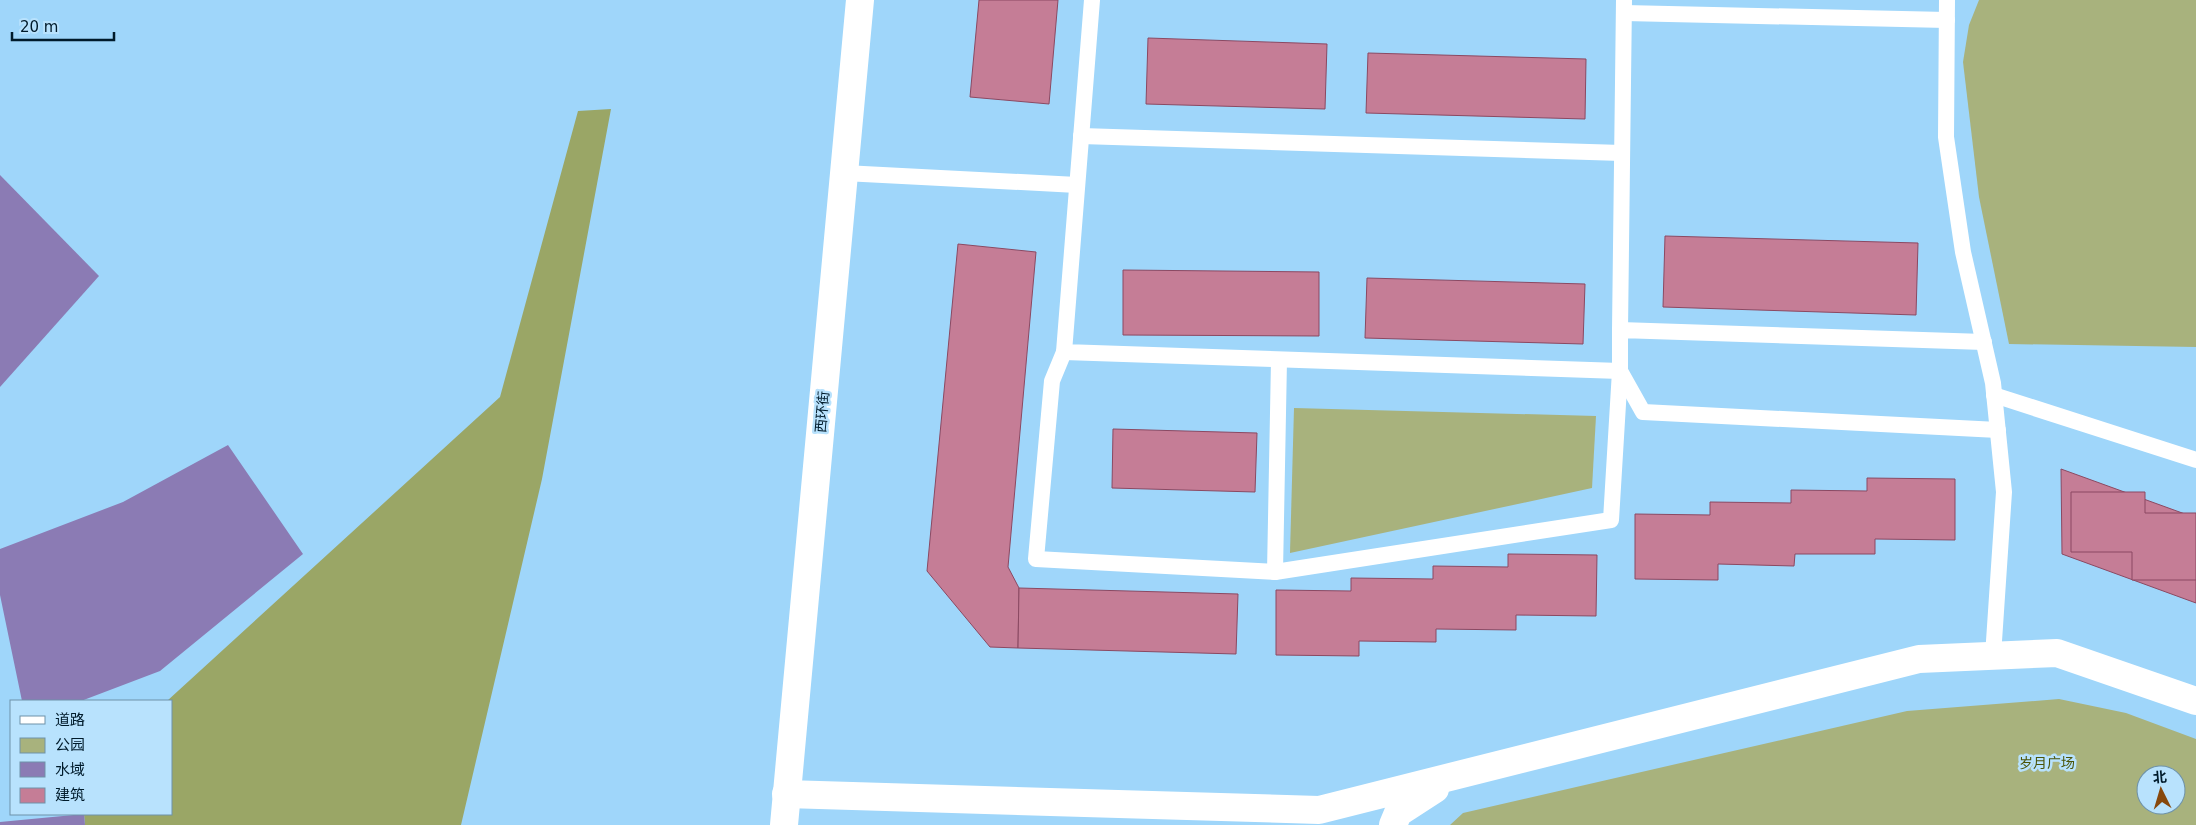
<svg xmlns="http://www.w3.org/2000/svg" width="2196" height="825" font-family="'DejaVu Sans','Noto Sans SC',sans-serif">
	<rect width="100%" height="100%" fill="#9fd6fa"/>
	<g fill="#a8b27d" fill-rule="evenodd">
		<path d="M1979,0H2196V347L2009,344L1979,197L1963,62L1969,25Z"/>
		<path d="M1294,408L1596,416L1592,488L1290,553Z"/>
		<path d="M2059,699L2126,713L2196,739V825H1450L1463,813L1907,711ZM2146,775H2176V805H2146Z"/>
	</g>
	<path fill="#9aa666" d="M611,109L542,479L461,825H85L84,814H171V701H167L500,397L578,111Z"/>
	<g fill="#8b7bb4">
		<path d="M0,175L99,276L0,387Z"/>
		<path d="M228,445L303,554L160,671L81,701H22L0,595V549L123,502Z"/>
		<path d="M84,814L85,825H0V822Z"/>
	</g>
	<g fill="#c57d96" stroke="#8b4962">
		<path d="M979,0H1058L1049,104L970,97Z"/>
		<path d="M1148,38L1327,44L1325,109L1146,104Z"/>
		<path d="M1368,53L1586,59L1585,119L1366,113Z"/>
		<path d="M1665,236L1918,243L1916,315L1663,307Z"/>
		<path d="M958,244L1036,252L1008,567L1019,588L1018,648L990,647L927,571Z"/>
		<path d="M1123,270L1319,272V336L1123,335Z"/>
		<path d="M1367,278L1585,284L1583,344L1365,338Z"/>
		<path d="M1113,429L1257,433L1255,492L1112,488Z"/>
		<path d="M2061,469L2196,518V603L2062,554Z"/>
		<path d="M1867,478L1955,479V540L1875,539V554H1795L1794,566L1718,564V580L1635,579V514L1710,515V502L1791,503V490L1867,491Z"/>
		<path d="M2071,492H2145V513H2196V580H2132V552H2071Z"/>
		<path d="M1508,554L1597,555L1596,616L1516,615V630L1436,629V642L1359,641V656L1276,655V590L1351,591V578L1433,579V566L1508,567Z"/>
		<path d="M1019,588L1238,594L1236,654L1018,648Z"/>
	</g>
	<g fill="none" stroke-linecap="round" stroke-linejoin="round">
		<g stroke="#fff" stroke-width="16">
			<path d="M1092,0L1064,352L1620,371V330L1984,342"/>
			<path d="M1947,0L1946,137L1963,252L1993,383L2004,492L1993,656"/>
			<path d="M1624,13L1947,20"/>
			<path d="M1081,136L1622,153"/>
			<path d="M844,173L1077,185"/>
			<path d="M1620,330L1624,0"/>
			<path d="M1064,352L1052,381L1036,559L1275,572L1611,520L1620,371"/>
			<path d="M1620,371L1643,412L1998,430"/>
			<path d="M1994,395L2196,460"/>
			<path d="M1275,572L1279,360"/>
		</g>
		<g stroke="#fff" stroke-width="28">
			<path d="M786,794L1319,810L1919,659L2057,653L2196,701"/>
			<path d="M1393,825L1398,813L1435,789"/>
		</g>
		<path stroke="#fff" stroke-width="28" d="M784,825L860,0"/>
	</g>
	<g text-anchor="middle" stroke-width="5" stroke-linejoin="round" paint-order="stroke">
		<g font-size="14" fill="#001b2b" stroke="#b8e2fd">
			<text transform="translate(822 412) rotate(-85)" y="5">西环街</text>
		</g>
		<g font-size="14" fill="#4b5408" stroke="#b8e2fd">
			<text x="2047" y="768">岁月广场</text>
		</g>
	</g>
	<rect x="10" y="700" width="162" height="115" fill="#b8e2fd" stroke="#6e92a9"/>
	<rect x="20" y="716" width="25" height="8" fill="#ffffff" stroke="#6e92a9"/>
	<text x="55" y="725" font-size="15" fill="#001b2b">道路</text>
	<rect x="20" y="738" width="25" height="15" fill="#a8b27d" stroke="#6e92a9"/>
	<text x="55" y="750" font-size="15" fill="#001b2b">公园</text>
	<rect x="20" y="762" width="25" height="15" fill="#8b7bb4" stroke="#6e92a9"/>
	<text x="55" y="775" font-size="15" fill="#001b2b">水域</text>
	<rect x="20" y="788" width="25" height="15" fill="#c57d96" stroke="#6e92a9"/>
	<text x="55" y="800" font-size="15" fill="#001b2b">建筑</text>
	<g transform="translate(2161 790) rotate(355)"><circle r="24" fill="#b8e2fd" stroke="#6e92a9"/>
	<path d="M0-4L9 19L0 12L-9 19Z" fill="#87480c"/>
	<text y="-8" font-size="14" font-weight="bold" text-anchor="middle" fill="#001b2b">北</text>
	</g>
	<path d="M12 32v8h102v-8" fill="none" stroke="#001b2b" stroke-width="2.5"/>
	<text x="20" y="32" font-size="15" fill="#001b2b" stroke="#b8e2fd" stroke-width="4" paint-order="stroke">20 m</text>
</svg>
